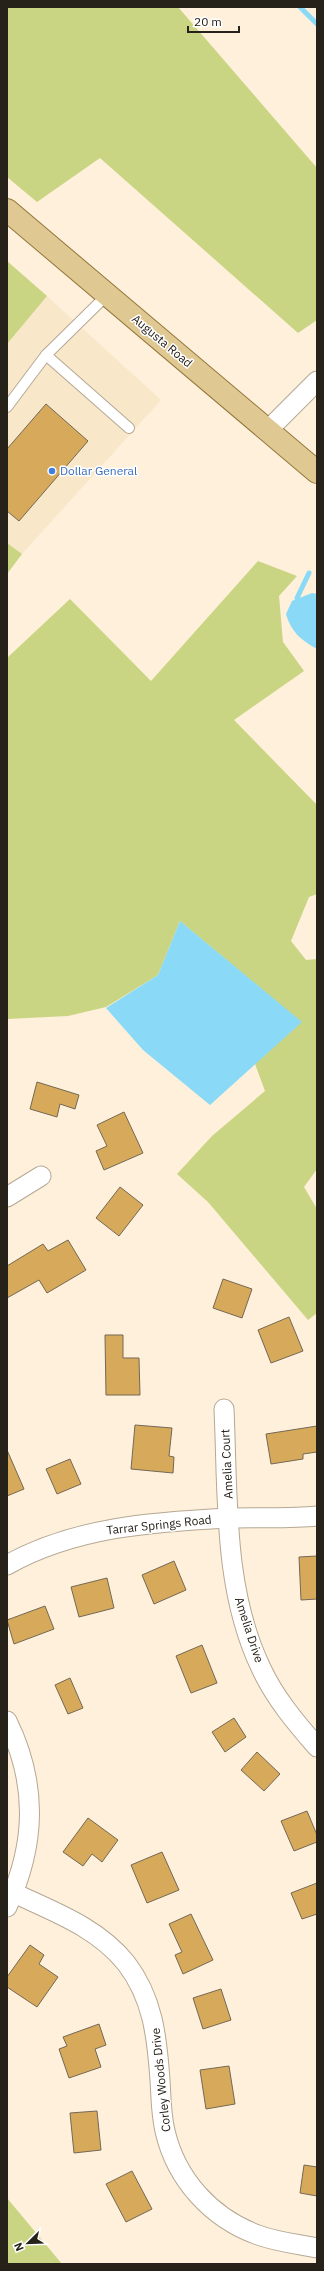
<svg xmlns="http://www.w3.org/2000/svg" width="324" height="2271" font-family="'IBM Plex Sans',sans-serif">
	<rect width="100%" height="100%" fill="#fef0da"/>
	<path fill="#f9e7ca" d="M47,296L161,400L22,554L7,543V344Z"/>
	<g fill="#c9d582">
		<path d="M7,7H178L317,168V320L298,333L100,158L37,202L7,177Z"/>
		<path d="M7,261L47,296L7,344Z"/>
		<path d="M7,543L22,554L7,574Z"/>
		<path d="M258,561L297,576L279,596L283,642L304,671L234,720L317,805V894L309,897L291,941L306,960L317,959V1169L304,1187L317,1209V1313L308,1320L208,1202L177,1174L212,1136L265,1091L255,1064L301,1022L180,921L158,975L106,1007L68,1016L7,1019V658L70,599L151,681Z"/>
		<path d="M7,2198L62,2264H7Z"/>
	</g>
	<g fill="#89d9f7">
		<path d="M312,593L317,594V649C301,640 291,632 286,614L292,601Z"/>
		<path d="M180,921L302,1022L210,1105L143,1050L106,1008L158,975Z"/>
	</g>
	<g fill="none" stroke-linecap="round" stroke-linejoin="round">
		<g stroke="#89d9f7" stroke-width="5">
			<path d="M300,7L317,24"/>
			<path d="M297,598L309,573"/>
		</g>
	</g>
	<g fill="#d6aa5a" stroke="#746855">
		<path d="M46,404L88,441L19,521L7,511V449Z"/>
		<path d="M37,1082L79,1095L75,1109L60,1104L57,1117L30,1109Z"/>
		<path d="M124,1112L143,1153L104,1170L96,1151L107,1146L97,1125Z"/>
		<path d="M120,1187L143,1205L119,1236L96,1218Z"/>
		<path d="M68,1240L86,1270L47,1293L39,1280L7,1298V1266L43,1244L48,1251Z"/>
		<path d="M223,1279L252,1289L242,1318L213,1308Z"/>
		<path d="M289,1317L303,1351L271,1363L258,1330Z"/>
		<path d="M105,1335H123V1358H139L140,1395H106Z"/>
		<path d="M135,1425L172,1428L169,1456L174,1457L173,1473L131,1469Z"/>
		<path d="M317,1426V1452L303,1454V1459L271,1464L266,1434Z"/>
		<path d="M7,1450L24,1489L7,1496Z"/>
		<path d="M70,1459L81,1484L57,1494L46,1469Z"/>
		<path d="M317,1556V1599L301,1600L299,1557Z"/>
		<path d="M174,1561L186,1590L154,1604L142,1575Z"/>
		<path d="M107,1578L114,1608L79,1617L71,1587Z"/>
		<path d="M45,1606L54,1629L14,1644L7,1620Z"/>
		<path d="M202,1645L217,1683L191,1693L176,1656Z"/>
		<path d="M70,1678L83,1708L68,1714L55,1685Z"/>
		<path d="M234,1718L246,1737L225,1752L212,1732Z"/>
		<path d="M257,1752L280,1774L264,1791L241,1770Z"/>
		<path d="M307,1811L317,1835V1842L294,1851L281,1821Z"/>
		<path d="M88,1818L118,1840L102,1862L92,1854L83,1866L63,1852Z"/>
		<path d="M162,1852L179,1890L147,1903L131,1865Z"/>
		<path d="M317,1883V1914L302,1919L291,1893Z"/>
		<path d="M191,1914L213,1960L183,1974L175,1955L182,1952L169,1924Z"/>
		<path d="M30,1945L44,1955L39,1964L58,1977L37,2007L7,1987V1977Z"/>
		<path d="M221,1989L231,2020L203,2029L193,1998Z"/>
		<path d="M99,2024L106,2045L95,2049L101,2067L69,2078L59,2049L67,2046L63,2037Z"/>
		<path d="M229,2066L235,2104L206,2109L200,2070Z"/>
		<path d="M97,2111L101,2150L74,2153L70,2113Z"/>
		<path d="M304,2165L317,2167V2196L300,2193Z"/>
		<path d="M132,2171L152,2209L126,2222L106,2184Z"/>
	</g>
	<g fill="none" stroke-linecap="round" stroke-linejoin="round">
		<g stroke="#b5a894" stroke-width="12">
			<g id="service">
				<path d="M46,355L129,428"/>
				<path d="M7,407L46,355L107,295"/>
			</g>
		</g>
		<g stroke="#b5a894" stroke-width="21">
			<g id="minor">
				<path d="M268,430L317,381"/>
				<path d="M7,1197L41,1176"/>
				<path d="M224,1409C228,1496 223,1589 261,1668C275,1698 296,1723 317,1747"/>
				<path d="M7,1565C75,1527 152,1522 229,1518C258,1517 288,1519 317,1516"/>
				<path d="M7,1721C38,1784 36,1844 7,1907"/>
				<path d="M14,1893C54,1912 97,1927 126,1963C153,1998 157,2037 160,2080C161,2097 161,2114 165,2131C176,2179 211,2218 258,2235C277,2242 297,2244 317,2248"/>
			</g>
		</g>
		<g stroke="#92763a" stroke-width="24">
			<path id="primary" d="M7,210L317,472"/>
		</g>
		<use href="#service" stroke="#fff" stroke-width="10"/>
		<use href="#minor" stroke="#fff" stroke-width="19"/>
		<use href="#primary" stroke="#e0c893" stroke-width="22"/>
	</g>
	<circle fill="#3f7fe0" stroke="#fff" stroke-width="1.5" cx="52" cy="471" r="4"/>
	<g text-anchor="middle" stroke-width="3" stroke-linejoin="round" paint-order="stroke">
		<g font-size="12" fill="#262119" stroke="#fff">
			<text transform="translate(162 341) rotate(40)" y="4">Augusta Road</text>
			<text transform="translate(227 1464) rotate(-93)" y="4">Amelia Court</text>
			<text transform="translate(159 1525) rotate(-6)" y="4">Tarrar Springs Road</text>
			<text transform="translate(249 1630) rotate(72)" y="4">Amelia Drive</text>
			<text transform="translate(161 2080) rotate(-96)" y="4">Corley Woods Drive</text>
		</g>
		<g font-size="12" fill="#366cbe" stroke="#fff" text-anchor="start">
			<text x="60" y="475">Dollar General</text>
		</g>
	</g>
	<rect width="324" height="2271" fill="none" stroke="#262119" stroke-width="16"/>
	<g transform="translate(28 2243) rotate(247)" stroke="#ffffff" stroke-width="3" paint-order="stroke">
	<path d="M0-3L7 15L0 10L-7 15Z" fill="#262119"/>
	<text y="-6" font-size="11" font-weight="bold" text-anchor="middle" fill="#262119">N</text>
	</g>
	<path d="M188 26v6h51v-6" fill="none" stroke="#262119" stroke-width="2"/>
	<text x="194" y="26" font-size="12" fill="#262119" stroke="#ffffff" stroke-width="3" paint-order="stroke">20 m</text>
</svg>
